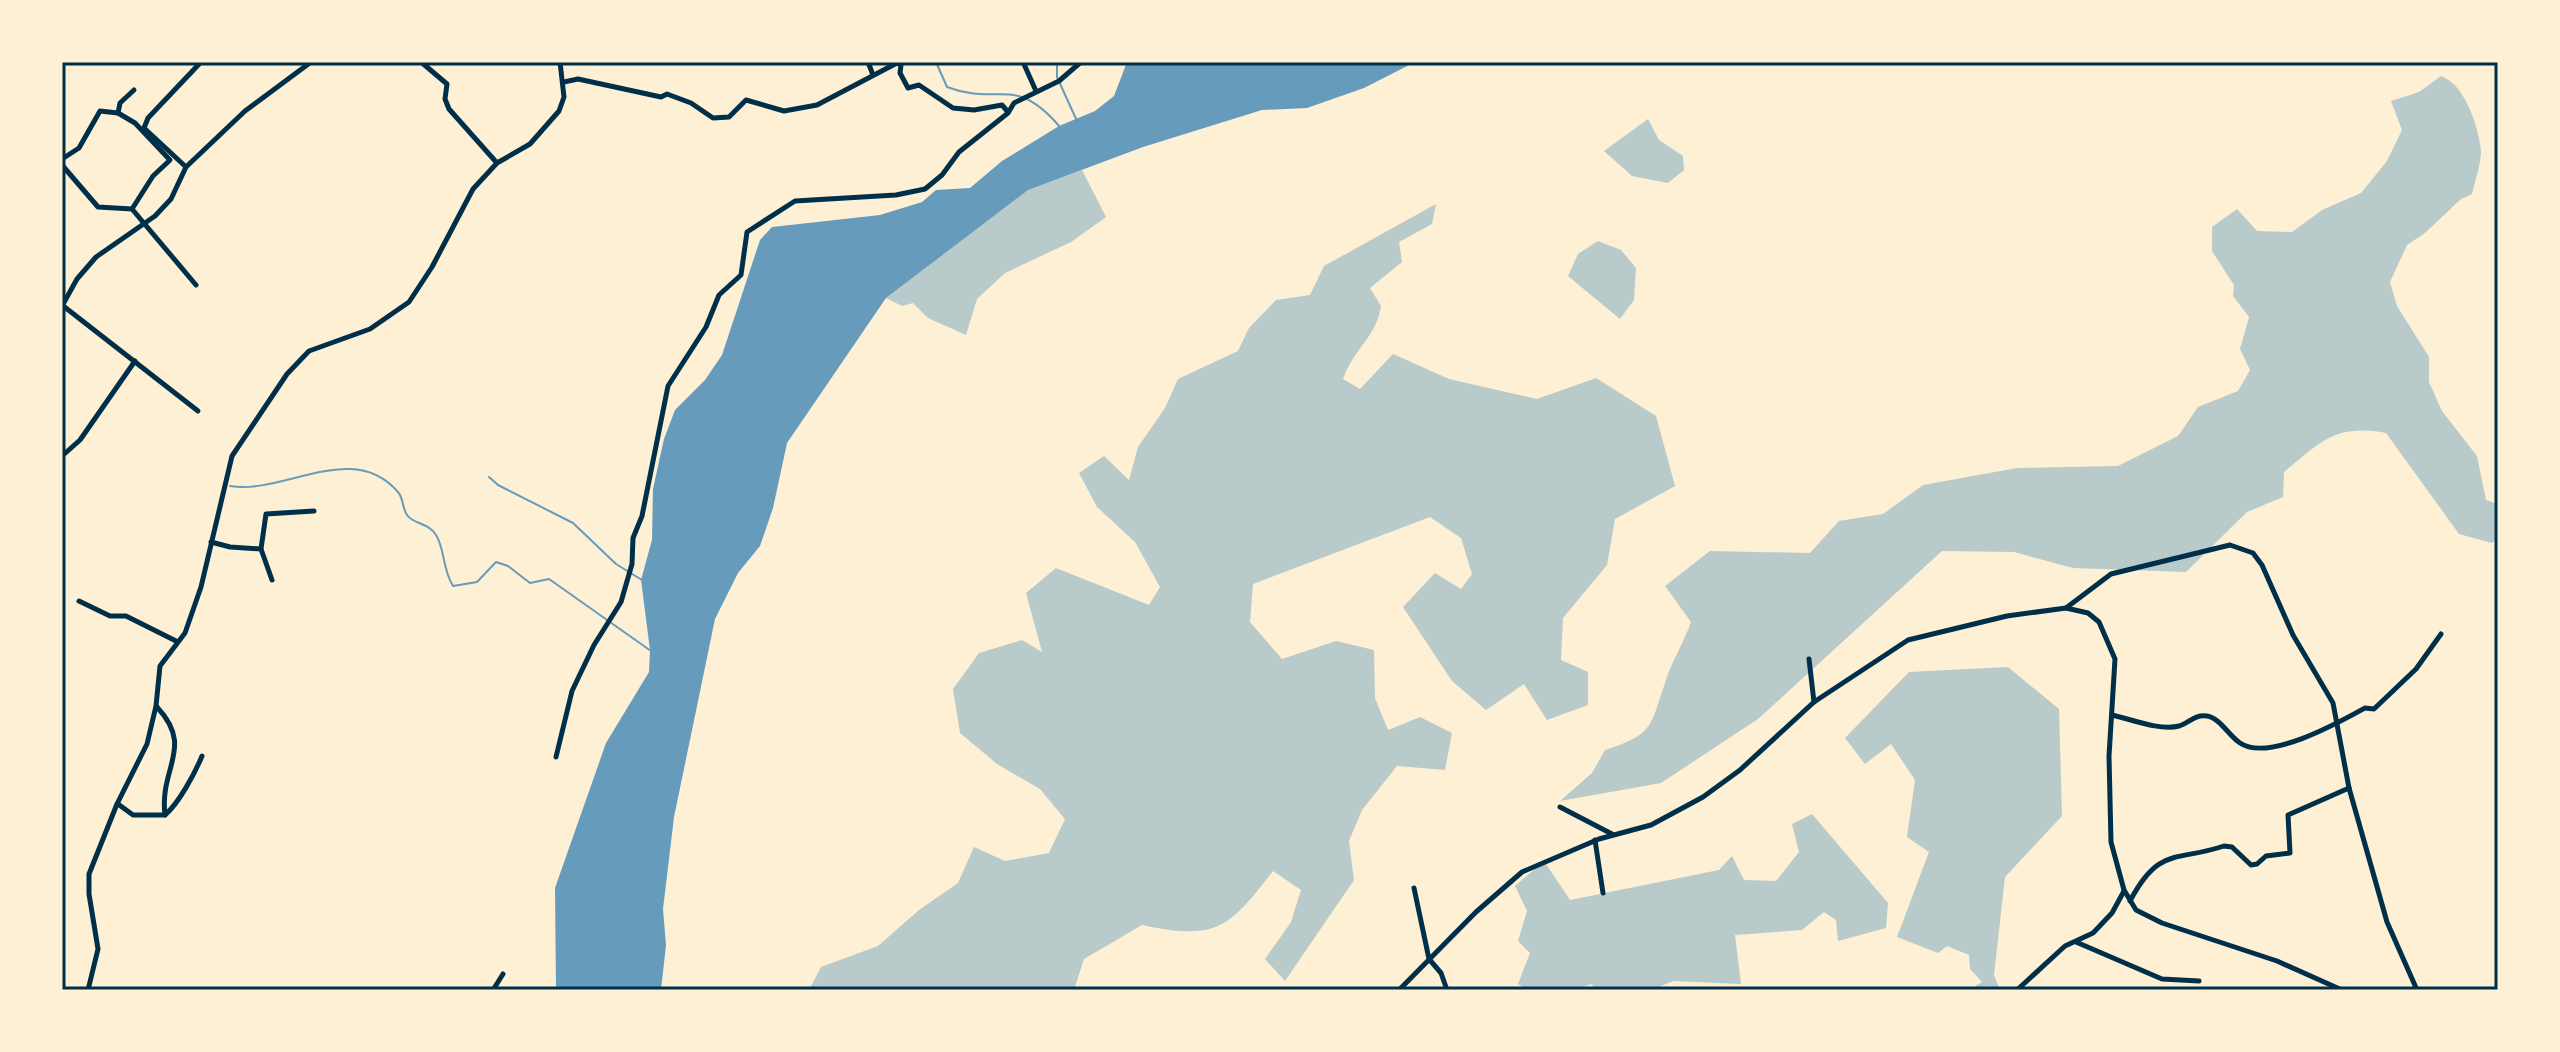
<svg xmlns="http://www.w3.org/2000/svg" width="2560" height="1052" font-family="Cabin,sans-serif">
	<rect width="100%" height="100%" fill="#fdf0d5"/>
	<g fill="#b9caca">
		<path d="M2441,76C2465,84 2479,128 2481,151C2481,164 2475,181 2472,194L2461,199L2425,233L2407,245L2390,282L2397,306L2429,357V382L2442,411L2477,456L2486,500L2498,504V538L2492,543L2459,534L2386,433C2335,424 2322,441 2284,472L2283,497L2247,512L2186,572L2073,568L2014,552L1942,551L1758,719L1661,783L1560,801L1592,773L1605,750C1655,734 1650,726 1666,680C1672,661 1684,642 1691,622L1665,586L1710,551L1810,553L1839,521L1883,514L1923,485L2017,468L2118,466L2178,436L2198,407L2238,391L2250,370L2240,349L2249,317L2233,296L2234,285L2212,251V227L2237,209L2257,231L2292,232L2322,210L2361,193L2387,161L2402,130L2391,101L2419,92Z"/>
		<path d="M1648,119L1659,140L1683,156L1684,170L1668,183L1632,176L1604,151Z"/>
		<path d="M1082,170L1106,217L1071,242L1005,273L977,299L966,335L928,318L913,303L902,306L886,298L1027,190Z"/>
		<path d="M1436,204L1432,224L1399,242L1402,262L1370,288L1381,306C1376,338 1354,348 1343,379L1360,389L1393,354L1449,379L1537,399L1596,378L1656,416L1675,486L1615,519L1607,565L1563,618L1561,660L1588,672V705L1547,720L1524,684L1486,710L1452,681L1403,607L1435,573L1461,589L1472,574L1461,538L1430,517L1253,584L1250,622L1282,659L1336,641L1374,650L1375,698L1388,730L1420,717L1452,733L1445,770L1397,766L1362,810L1349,841L1354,880L1285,981L1265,959L1291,922L1301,890L1273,871C1229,928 1217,941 1142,925L1084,959L1074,990H809L821,967L878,946L919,910L958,883L974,847L1005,861L1049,853L1065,819L1040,789L997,764L960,733L953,689L979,653L1022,640L1042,652L1026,593L1056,568L1149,605L1160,587L1135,542L1097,507L1079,473L1104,456L1129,480L1138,447L1165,408L1178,379L1238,351L1249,328L1276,300L1310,295L1324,266Z"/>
		<path d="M1598,241L1621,250L1636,268L1634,300L1620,319L1568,276L1578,254Z"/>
		<path d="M2008,667L2059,709L2062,816L2005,877L1994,975L2000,990H1969L1982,982L1970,969L1969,955L1947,946L1938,953L1897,937L1929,852L1907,837L1915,780L1891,744L1865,764L1845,738L1909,672Z"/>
		<path d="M1812,814L1888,903L1886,928L1838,941L1836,920L1824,912L1802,930L1735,935L1741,984L1673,981L1652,990H1594L1592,984C1571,991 1536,997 1518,984L1530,953L1518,941L1527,911L1515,886L1544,861L1570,900L1719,870L1732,856L1744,880L1776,881L1799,852L1792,824Z"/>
	</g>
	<path fill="#669bbc" d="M1127,62H1415L1364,88L1307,108L1262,110L1143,147L1028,190L886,298L787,443L773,508L760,546L738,573L715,619L674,817L663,909L666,945L661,990H556L555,888L606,743L649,672L650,650L641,580L652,540L653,489L664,439L675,410L705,380L722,355L760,240L772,227L880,215L922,202L936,190L970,188L1002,161L1059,126L1095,111L1114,96Z"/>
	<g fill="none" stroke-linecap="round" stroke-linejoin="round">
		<g stroke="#669bbc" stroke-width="2">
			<path d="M936,62L947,87C999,107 1014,73 1060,127"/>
			<path d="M1057,62V77L1077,121"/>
			<path d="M489,477L498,485L573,523L616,564L642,580"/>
			<path d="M230,486C284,495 353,439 398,492C404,499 402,508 407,515C413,524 429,523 436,535C445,549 442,568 453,586L477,582L496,562L508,566L530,583L549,579L651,651"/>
		</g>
		<g stroke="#003049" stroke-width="5">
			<path d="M421,62L447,84L445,99L449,109L497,163"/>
			<path d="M868,62L873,75"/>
			<path d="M1023,62L1036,91"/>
			<path d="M564,82L578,79L661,97L667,94L691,103L713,118L729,117L746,100L784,111L817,105L897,63L901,65L900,73L908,88L919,85L953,108L974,110L1002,105L1008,112"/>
			<path d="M62,159L79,148L100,111L118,113"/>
			<path d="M62,165L98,207L132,209L196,285"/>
			<path d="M186,167L144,128L148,118L201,62"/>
			<path d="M132,209L153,176L170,160L135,123L118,113L120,103L134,90"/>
			<path d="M62,305L198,411"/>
			<path d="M62,306L77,279L96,257L155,216L171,199L186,167L245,111L311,62"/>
			<path d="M62,456L80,440L135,361"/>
			<path d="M211,542L230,547L261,549"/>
			<path d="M272,580L261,549L266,514L314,511"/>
			<path d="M79,601L110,616H126L176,641"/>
			<path d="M2066,608L2111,574L2230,545L2253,553L2262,565L2293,635L2333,703L2349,788L2387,922L2417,990"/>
			<path d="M1809,659L1814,702"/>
			<path d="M157,707C195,748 159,767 165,815"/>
			<path d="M2112,715C2131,719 2159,731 2179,726C2189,723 2195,714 2207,716C2220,718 2229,736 2240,743C2268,762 2338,723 2365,708L2374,709L2416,669L2441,634"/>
			<path d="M556,757L572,691L594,645L621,602L632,564L633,538L642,516L668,386L706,327L719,295L741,275L747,232L795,201L896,195L925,189L942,175L959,152L1008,113L1014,103L1059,81L1081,62"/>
			<path d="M118,804L133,815H165C179,803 195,773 202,756"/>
			<path d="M1560,807L1612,834"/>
			<path d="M1595,840L1603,893"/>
			<path d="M1414,888L1429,959L1441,973L1447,990"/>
			<path d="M2130,901C2159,846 2176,862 2224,846L2232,847L2251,865L2257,864L2266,856L2290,853L2288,815L2349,788"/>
			<path d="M2076,942L2162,979L2199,981"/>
			<path d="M88,990L98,949L89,894V874L117,804L147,744L156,706L160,666L185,633L201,587L232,456L287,374L309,351L370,329L409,302L432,267L473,189L497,163L530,144L559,111L564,97L560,62"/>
			<path d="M493,990L503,974"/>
			<path d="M1399,990L1476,912L1522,872L1599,839L1651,825L1703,797L1740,770L1814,702L1908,640L2007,616L2066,608L2088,613L2099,622L2115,659L2109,756L2111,842L2124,890L2136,910L2162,923L2277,961L2342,990"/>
			<path d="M2017,990L2065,946L2093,933L2112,913L2124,891"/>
		</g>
	</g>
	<rect width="2560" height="1052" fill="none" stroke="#fdf0d5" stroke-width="128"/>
	<rect x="64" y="64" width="2432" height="924" fill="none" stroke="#003049" stroke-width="3"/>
</svg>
